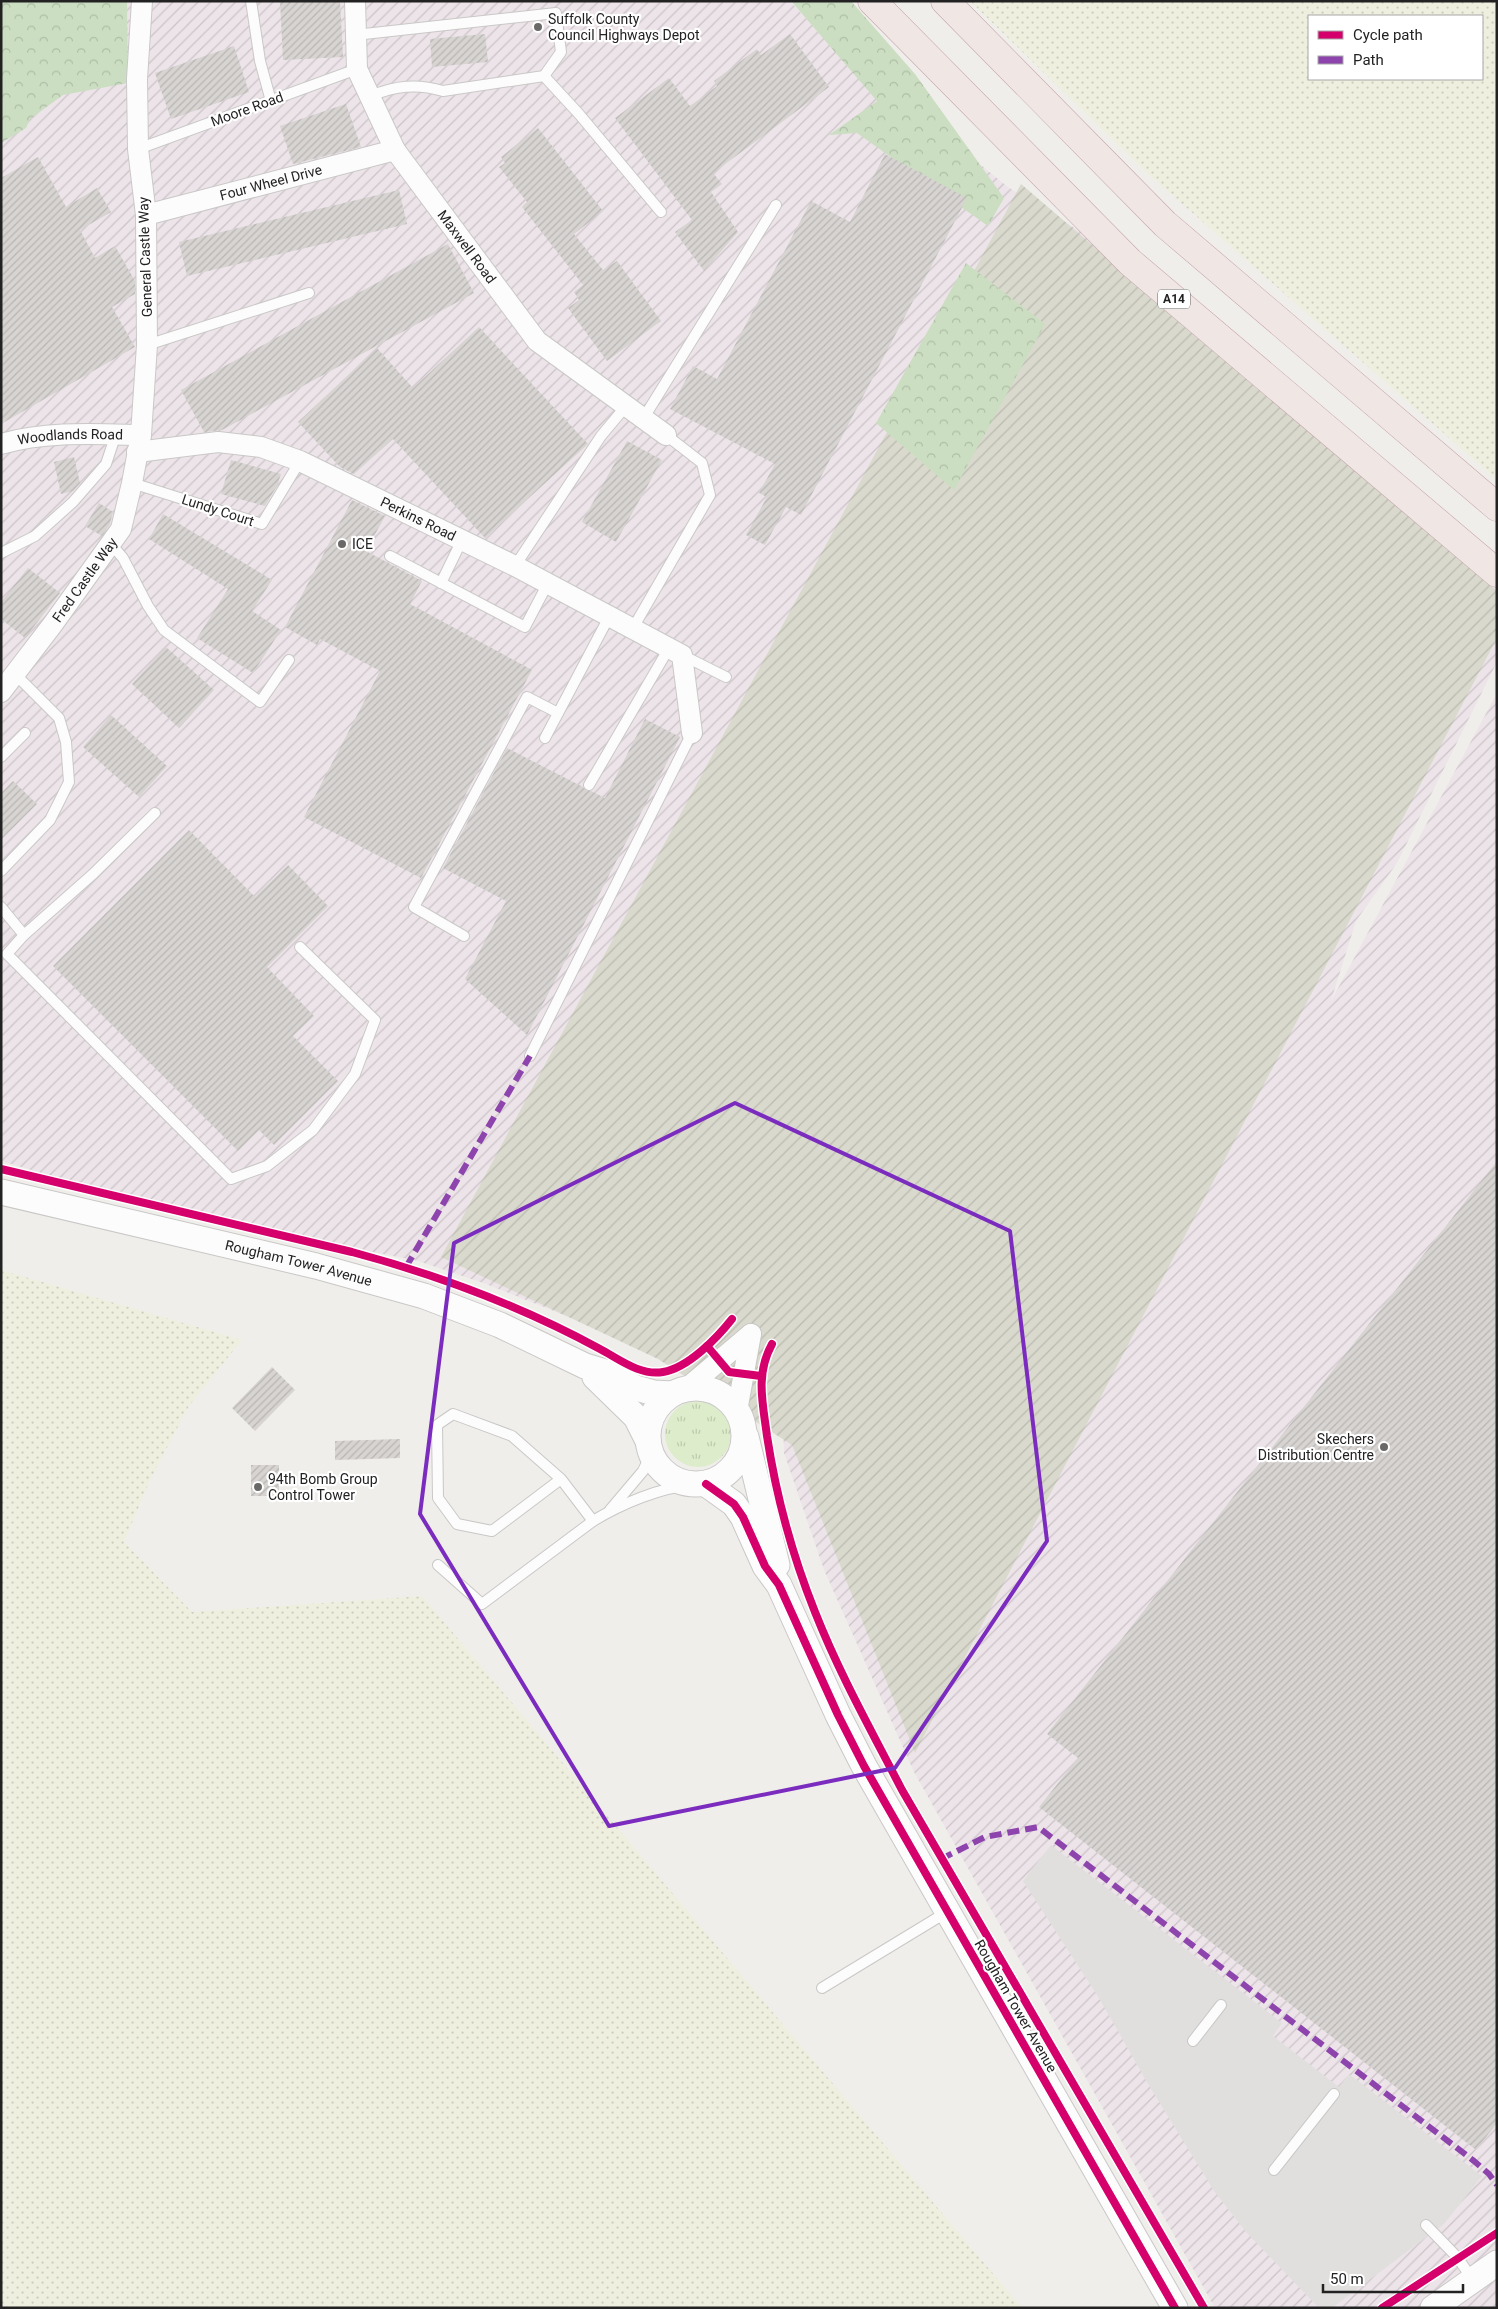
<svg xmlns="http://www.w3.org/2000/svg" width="1498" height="2309" font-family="Roboto,sans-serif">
	<defs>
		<pattern id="industrial-furrows" width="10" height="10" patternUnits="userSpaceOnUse" patternTransform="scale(1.25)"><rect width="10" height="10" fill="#ede4e9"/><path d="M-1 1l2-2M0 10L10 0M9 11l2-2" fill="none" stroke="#cbc3c8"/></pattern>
		<pattern id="construction-furrows" width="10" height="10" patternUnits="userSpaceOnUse" patternTransform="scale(1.25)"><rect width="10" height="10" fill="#d9d9cd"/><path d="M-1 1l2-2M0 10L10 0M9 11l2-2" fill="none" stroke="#babab0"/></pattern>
		<pattern id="farmland-dots" width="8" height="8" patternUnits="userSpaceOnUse" patternTransform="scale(1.25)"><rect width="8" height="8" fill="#efefdf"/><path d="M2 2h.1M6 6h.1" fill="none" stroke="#cdcdbf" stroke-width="1.8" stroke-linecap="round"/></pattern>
		<pattern id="grass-tufts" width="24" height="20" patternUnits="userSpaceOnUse" patternTransform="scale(1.25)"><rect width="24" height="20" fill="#ddeccb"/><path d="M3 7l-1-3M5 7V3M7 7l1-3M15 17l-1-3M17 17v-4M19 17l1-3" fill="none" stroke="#bdcaae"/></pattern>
		<pattern id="forest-crowns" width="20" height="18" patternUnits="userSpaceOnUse" patternTransform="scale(1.25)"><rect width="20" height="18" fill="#cbdec1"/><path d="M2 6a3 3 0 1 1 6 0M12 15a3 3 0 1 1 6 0" fill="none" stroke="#aebea6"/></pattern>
		<pattern id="building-hatch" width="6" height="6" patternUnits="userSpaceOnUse" patternTransform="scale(1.25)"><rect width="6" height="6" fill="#d7d4d2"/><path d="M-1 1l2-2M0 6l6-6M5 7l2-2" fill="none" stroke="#b8b6b4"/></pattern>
	</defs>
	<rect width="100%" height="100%" fill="#f0eeeb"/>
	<path fill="url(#industrial-furrows)" d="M1,1H790L821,35L1008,187L1130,262L1497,583V662L1397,863L1356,921L1331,1001L1497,693V2308H1215L914,1772L824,1570L784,1453L780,1347L669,1357L486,1284L418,1261L171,1211L1,1161Z"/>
	<path fill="url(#construction-furrows)" d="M1021,184L1497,591V638L915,1753L792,1445L658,1359L441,1257Z"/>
	<g fill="url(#farmland-dots)" fill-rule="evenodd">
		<path d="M970,1H1497V480L1148,174ZM1309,16H1482V79H1309Z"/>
		<path d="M1,1270L242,1340L189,1406L151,1478L124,1542L192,1612L422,1596L1022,2308H1Z"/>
	</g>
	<circle fill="url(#grass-tufts)" cx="698" cy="1434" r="33"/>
	<g fill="url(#forest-crowns)">
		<path d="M1,1H127L128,83L63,95L30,119L26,128L1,143Z"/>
		<path d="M791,1H851L915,74L1004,198L988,226L857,133L829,135L877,101Z"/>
		<path d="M966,263L1045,324L954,490L876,423Z"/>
	</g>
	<path fill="#e0dfde" d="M1051,1845L1282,2023L1273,2036L1339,2087L1349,2074L1482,2176L1444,2224L1332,2308H1319L1246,2232L1214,2191L1148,2084L1099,1998L1023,1881Z"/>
	<g fill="url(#building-hatch)">
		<path d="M280,1H340L343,57L283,60Z"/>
		<path d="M485,34L488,62L432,67L430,39Z"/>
		<path d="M790,34L829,87L713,173L722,184L711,192L738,232L704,271L675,232L692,220L615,118L669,78L690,106L717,86L714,81L757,49L761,55Z"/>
		<path d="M234,46L249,92L171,119L155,73Z"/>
		<path d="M346,104L361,147L293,164L280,126Z"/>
		<path d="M538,128L603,211L574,234L603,270L617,261L661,321L607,361L568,308L579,300L574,292L583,285L522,207L527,202L499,167L505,163L501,157Z"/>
		<path d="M885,154L967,198L801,515L786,507L765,545L746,535L767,497L759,493L775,464L670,409L693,366L717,379L811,201L850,222Z"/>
		<path d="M38,157L66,207L97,188L111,212L80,230L95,258L115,246L135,281V294L112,307L135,347L1,424V178Z"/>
		<path d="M399,190L407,224L187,276L179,242Z"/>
		<path d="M448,244L474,293L222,430L204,432L181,390Z"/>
		<path d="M479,327L588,444L485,538L393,439L354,474L340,467L298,422L377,348L413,388Z"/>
		<path d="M627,441L662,460L616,542L582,522Z"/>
		<path d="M74,457L80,483L73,491L61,494L54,462Z"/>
		<path d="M231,460L281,474L277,486L265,506L221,494Z"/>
		<path d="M352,500L385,516L366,551L422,581L410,604L532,670L421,878L304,817L380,671L320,639L317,645L285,627Z"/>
		<path d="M99,503L113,512L110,524L102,536L85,526Z"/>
		<path d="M163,514L272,580L252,611L281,630L253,673L197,638L228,589L149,539Z"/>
		<path d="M28,568L60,593L25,638L1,619V602Z"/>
		<path d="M166,647L214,690L179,728L132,684Z"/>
		<path d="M111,715L167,766L139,797L83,747Z"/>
		<path d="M645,719L680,737L527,1035L465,979L506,901L443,868L507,748L583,787L586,791H591L605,798Z"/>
		<path d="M13,781L37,804L1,840V793Z"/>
		<path d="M189,830L255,897L288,865L328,906L267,967L314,1016L293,1036L338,1081L274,1145L259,1130L238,1151L53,966Z"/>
		<path d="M1497,1161V2123L1476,2150L1039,1807L1078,1758L1047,1734Z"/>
		<path d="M272,1367L295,1390L255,1431L232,1408Z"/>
		<path d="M400,1439V1458L335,1460V1441Z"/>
		<rect x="251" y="1465" width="28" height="31"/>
	</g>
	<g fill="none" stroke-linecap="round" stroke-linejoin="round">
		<g stroke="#c9c8c7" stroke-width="12">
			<g id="service">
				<path d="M251,1L260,61L271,101"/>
				<path d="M355,35L556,13L561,52L544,76L443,91C416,83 396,86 370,96"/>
				<path d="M544,76L579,114L661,212"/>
				<path d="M138,149L357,69"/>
				<path d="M147,345L309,293"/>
				<path d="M643,419L776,205"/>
				<path d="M132,483L262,524L300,461"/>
				<path d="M111,544L123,558L148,606L164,630L260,702L289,660"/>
				<path d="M1,553L35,536L73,502L106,464L116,434"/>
				<path d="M390,556L525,627L548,583"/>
				<path d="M515,566L601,436L626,406"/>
				<path d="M441,583L462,540"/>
				<path d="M633,628L710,495L702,463L666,435"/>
				<path d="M682,655L726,677"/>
				<path d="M545,738L610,615"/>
				<path d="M1,757L25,733"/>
				<path d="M589,785L669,648"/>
				<path d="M1,871L50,820L69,782L66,742L59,718L15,674"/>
				<path d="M1,907L24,935L93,874L155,813"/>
				<path d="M24,935L7,954L231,1179L267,1166L313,1130L355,1074L375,1020L300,947"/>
				<path d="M464,936L414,907L527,697L558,713"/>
				<path d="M530,1056L692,733"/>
				<path d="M561,1479L512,1436L453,1414L437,1425L438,1498L457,1524L492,1531L561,1479L593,1521"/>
				<path d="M610,1510L643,1471L651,1454"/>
				<path d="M438,1565L482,1604L593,1521C621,1504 661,1487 693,1485"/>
				<path d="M822,1988L947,1912"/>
				<path d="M1193,2041L1221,2005"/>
				<path d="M1274,2170L1334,2094"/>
				<path d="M1426,2225L1458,2258L1472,2279"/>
			</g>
		</g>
		<g stroke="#c9c8c7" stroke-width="22">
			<g id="minor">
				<path id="s1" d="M355,1L357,69L395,150L537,341L666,435"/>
				<path id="s2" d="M146,215L395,150"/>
				<path id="s3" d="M1,444C46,431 95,434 141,435"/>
				<path id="s4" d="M137,452L218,442L261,447L300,461L515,566L682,655L692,733"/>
				<path id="s5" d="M1,692L53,624L121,529L132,483L141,435L147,345L146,215L138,149L137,79L142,1"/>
				<path d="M687,1388L751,1334"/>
				<path d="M737,1411L751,1334"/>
			</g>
		</g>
		<g stroke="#c9c8c7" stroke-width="27">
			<g id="tertiary">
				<path id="s6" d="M1,1192L316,1266L424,1296L500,1325L585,1366L605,1372L636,1388L654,1393L672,1394"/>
				<path d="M595,1377L636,1417L648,1441"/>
				<circle cx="696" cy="1436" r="48"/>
				<path d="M746,1437L777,1565"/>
				<path d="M706,1484L734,1504L743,1517L765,1566L779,1585L838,1715L864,1766L1175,2308"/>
				<path d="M1433,2308L1497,2263"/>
			</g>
		</g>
		<g stroke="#c5a2ac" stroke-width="29">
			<g id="trunk">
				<path d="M872,1L1130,262L1497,573"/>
				<path d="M945,1L1165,224L1497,507"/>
			</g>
		</g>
		<use href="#service" stroke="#fdfcfc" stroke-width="10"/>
		<use href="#minor" stroke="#fdfcfc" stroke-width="20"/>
		<use href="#tertiary" stroke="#fdfcfc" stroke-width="25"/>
		<use href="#trunk" stroke="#f0e6e4" stroke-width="28"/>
		<g stroke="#8e44ad" stroke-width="6" stroke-dasharray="12 6" stroke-linecap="butt">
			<path d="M406,1267L530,1056"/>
			<path d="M941,1859L985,1837L1038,1827L1474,2161L1489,2174L1497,2185"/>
		</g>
		<g stroke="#fff" stroke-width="11">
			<g id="cycleway">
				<path d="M1,1169L352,1252C438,1275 521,1306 600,1349C619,1359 640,1376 663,1372C688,1368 717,1338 732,1319"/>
				<path d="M772,1344C755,1375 763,1404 767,1436C776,1495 793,1557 815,1612C839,1673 872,1732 902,1790L1204,2308"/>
				<path d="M707,1346L729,1372L761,1376"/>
				<path d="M706,1484L734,1504L743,1517L765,1566L779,1585L838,1715L864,1766L1175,2308"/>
				<path d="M1382,2308L1497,2233"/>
			</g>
		</g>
		<use href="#cycleway" stroke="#d6006c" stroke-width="8"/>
	</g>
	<path fill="none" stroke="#7b2cbf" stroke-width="4" stroke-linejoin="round" d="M735,1103L1010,1231L1047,1541L895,1768L609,1826L420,1514L454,1243Z"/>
	<g fill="#6a6968" stroke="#fff" stroke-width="2">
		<circle cx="538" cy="27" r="5"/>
		<circle cx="342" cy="544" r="5"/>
		<circle cx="1384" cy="1447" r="5"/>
		<circle cx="258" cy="1487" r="5"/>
	</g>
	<g text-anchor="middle" stroke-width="4.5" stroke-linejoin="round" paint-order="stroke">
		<rect fill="#fff" stroke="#646464" stroke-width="1" x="1158" y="289.5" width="32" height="19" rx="4"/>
		<g font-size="12" font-weight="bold" fill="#222">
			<text x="1174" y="303">A14</text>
		</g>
		<g font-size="14" fill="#222" stroke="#fff" text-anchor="start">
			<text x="548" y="24">Suffolk County<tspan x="548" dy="16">Council Highways Depot</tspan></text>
			<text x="352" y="549">ICE</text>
			<text x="1374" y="1444" text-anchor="end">Skechers<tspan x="1374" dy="16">Distribution Centre</tspan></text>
			<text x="268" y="1484">94th Bomb Group<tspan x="268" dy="16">Control Tower</tspan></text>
		</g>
		<g font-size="14" fill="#222" stroke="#fff">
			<text transform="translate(247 109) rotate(-20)" y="5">Moore Road</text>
			<text dy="5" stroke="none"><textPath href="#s2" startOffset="129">Four Wheel Drive</textPath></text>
			<text dy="5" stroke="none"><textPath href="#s1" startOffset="278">Maxwell Road</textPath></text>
			<text transform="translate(145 257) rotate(-92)" y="5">General Castle Way</text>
			<text dy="5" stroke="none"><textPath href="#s3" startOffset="70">Woodlands Road</textPath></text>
			<text transform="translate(218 510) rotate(18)" y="5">Lundy Court</text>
			<text dy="5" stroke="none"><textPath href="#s4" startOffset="298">Perkins Road</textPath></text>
			<text dy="5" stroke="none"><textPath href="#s5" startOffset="140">Fred Castle Way</textPath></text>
			<text dy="5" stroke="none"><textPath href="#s6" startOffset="306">Rougham Tower Avenue</textPath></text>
			<text transform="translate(1016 2006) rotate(60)" y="5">Rougham Tower Avenue</text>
		</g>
	</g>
	<rect width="1498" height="2309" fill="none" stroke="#222222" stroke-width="5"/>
	<rect x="1308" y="15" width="175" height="65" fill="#ffffff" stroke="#a7a7a7"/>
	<rect x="1318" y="31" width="25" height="8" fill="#d6006c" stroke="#a7a7a7"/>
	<text x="1353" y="40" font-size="15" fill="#222222">Cycle path</text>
	<rect x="1318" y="56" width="25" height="8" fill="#8e44ad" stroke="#a7a7a7"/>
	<text x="1353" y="65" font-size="15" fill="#222222">Path</text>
	<path d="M1323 2284v8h140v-8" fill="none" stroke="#222222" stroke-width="2.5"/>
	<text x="1330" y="2284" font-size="15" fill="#222222" stroke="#ffffff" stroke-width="4" paint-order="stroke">50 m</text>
</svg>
